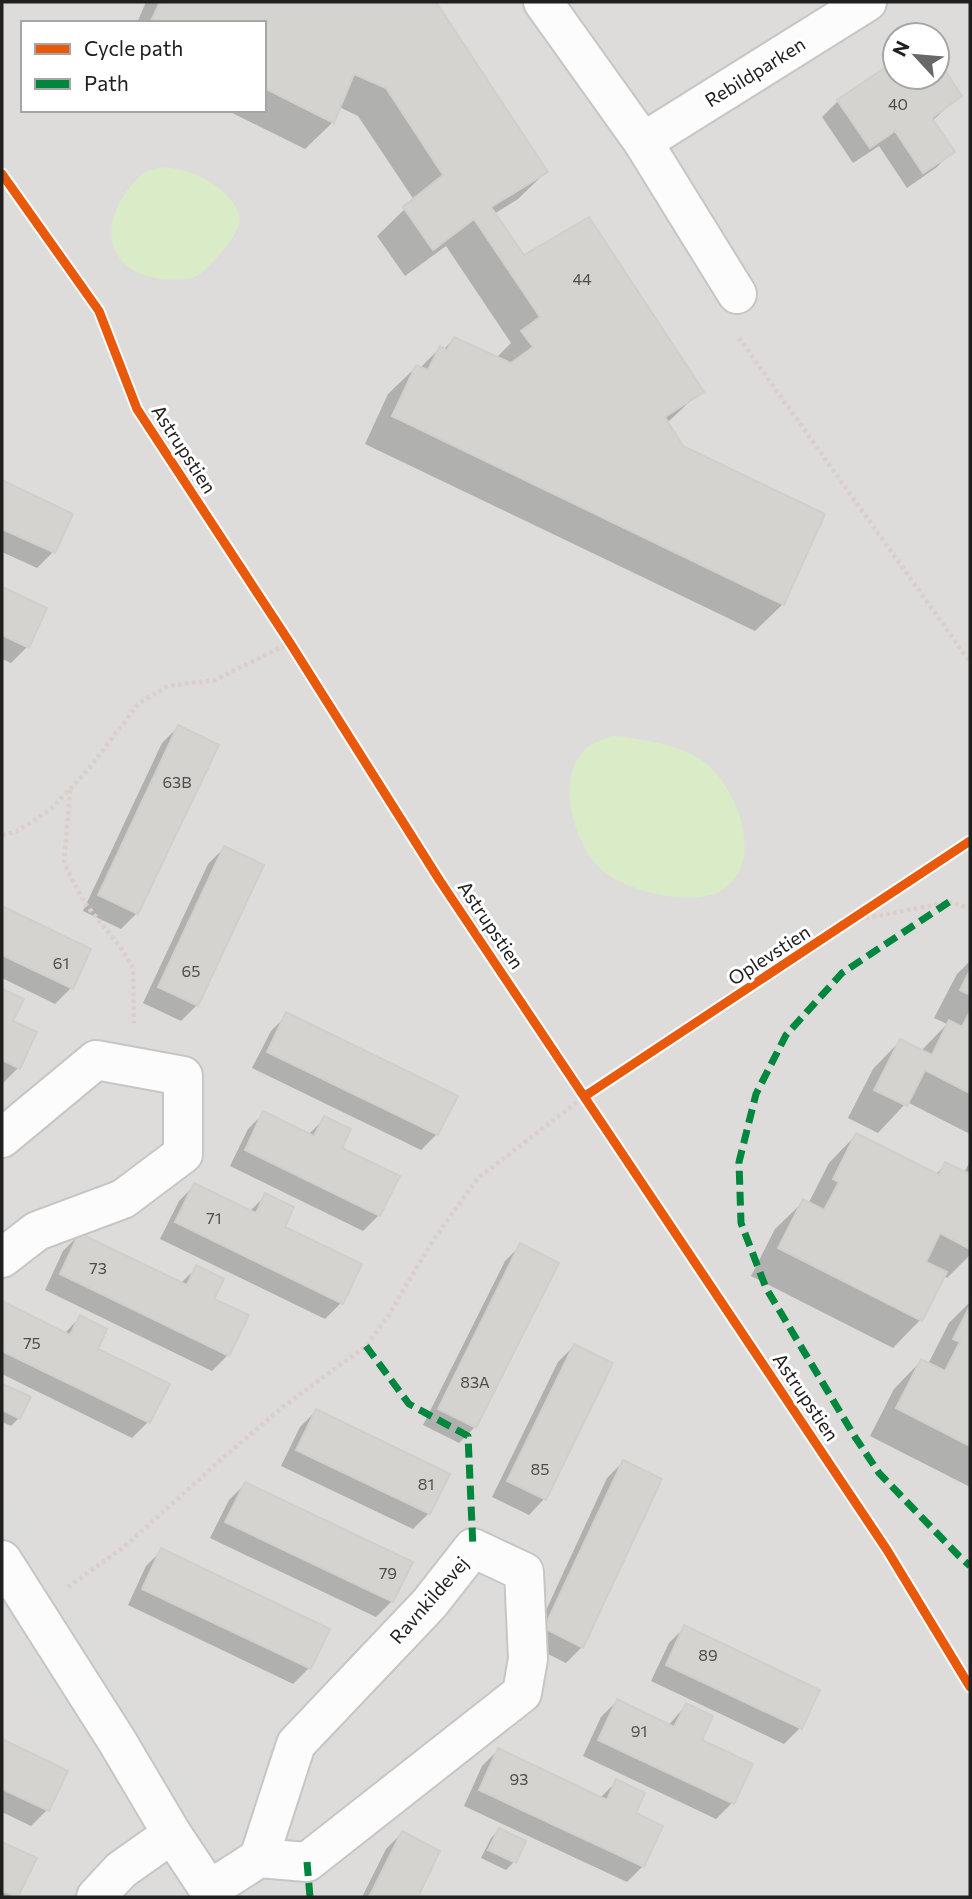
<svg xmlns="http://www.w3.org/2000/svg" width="972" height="1899" font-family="Commissioner,sans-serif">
	<rect width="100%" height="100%" fill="#eeede9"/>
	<path fill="#dddcda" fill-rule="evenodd" d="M2,2H970V1897H2ZM23,23H264V110H23ZM895,35H937V77H895Z"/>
	<g fill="#dcdcda">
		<path d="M2,1492L27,1531L21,1551L2,1521Z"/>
		<path d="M57,1610L77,1613L192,1796L186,1819Z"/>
		<path d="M26,1643L81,1733L64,1729L21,1660Z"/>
	</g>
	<g fill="#d9ecc7">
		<path d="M166,167C176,169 188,171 197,175C214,182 244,204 239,225C236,234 225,249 218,256C199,278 193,281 163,279C111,274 97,231 127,191C133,183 141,173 151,170C155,168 161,168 166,167Z"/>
		<path d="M613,736C639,738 678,745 700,759C737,783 768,864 720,891C690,908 618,890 596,864C572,836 555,774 588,747C594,742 606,739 613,736Z"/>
	</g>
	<g fill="#0003">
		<path d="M146,2H434L546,172L518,199L494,214L524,257L701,391L667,423L783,604L755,631L365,444L388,394L416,367L420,368L440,348L443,350L454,339L496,358L511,343L446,246L405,276L377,236L414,200L358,116L339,107L333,122L305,149L226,110H264V23H137Z"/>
		<path d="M937,61L960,96L932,121L952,151L937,167L907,188L879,146L853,163L822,117L838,101L895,63V77H937Z"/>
		<path d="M2,482L71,515L53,552L37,568L2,552Z"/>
		<path d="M2,588L45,609L27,647L11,663L2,659Z"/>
		<path d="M178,727L137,913L121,929L83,911L162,743Z"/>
		<path d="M224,848L197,1005L181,1021L143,1003L208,864Z"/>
		<path d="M2,908L89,950L71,988L55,1004L2,978Z"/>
		<path d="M970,961V1134L907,1102L878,1133L848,1118L873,1069L900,1041L922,1050L947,1024L934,1018L957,974Z"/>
		<path d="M2,991L21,1000L11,1022L18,1068L2,1084Z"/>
		<path d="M287,1015L437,1134L421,1150L252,1068L271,1031Z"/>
		<path d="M264,1113L308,1135L325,1118L340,1148L379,1215L363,1231L230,1166L248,1129Z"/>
		<path d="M856,1135L935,1175L946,1164L964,1173L970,1161V1255L947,1278L943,1276L920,1320L893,1348L751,1276L775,1229L803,1202L808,1204L829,1163Z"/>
		<path d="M195,1185L249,1212L266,1195L283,1227L360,1265L341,1303L325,1319L160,1239L179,1201Z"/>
		<path d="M79,1235L180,1284L196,1268L212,1299L228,1355L212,1371L45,1290L63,1251Z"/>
		<path d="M521,1245L475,1427L459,1443L423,1425L505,1261Z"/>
		<path d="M970,1302V1487L870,1436L894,1389L921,1361L928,1364L949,1323Z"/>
		<path d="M2,1304L64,1334L80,1317L95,1350L148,1422L132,1438L2,1374Z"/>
		<path d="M574,1346L544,1499L529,1515L492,1497L558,1362Z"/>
		<path d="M3,1386L19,1418L11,1426L2,1422Z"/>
		<path d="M316,1411L429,1513L413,1529L281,1466L300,1427Z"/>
		<path d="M623,1462L582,1647L566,1663L530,1645L607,1478Z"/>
		<path d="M245,1484L392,1601L376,1617L210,1538L229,1500Z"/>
		<path d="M162,1550L327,1629L309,1668L293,1684L128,1605L146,1566Z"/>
		<path d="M685,1627L818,1691L800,1728L784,1744L651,1681L669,1643Z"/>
		<path d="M617,1701L668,1726L686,1705L700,1741L732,1803L716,1819L583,1756L601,1717Z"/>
		<path d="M2,1741L66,1771L47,1810L31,1826L2,1812Z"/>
		<path d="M498,1750L600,1798L617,1781L633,1814L643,1866L627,1882L464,1806L482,1766Z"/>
		<path d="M499,1830L523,1841L514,1862L506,1870L481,1858L491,1838Z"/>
		<path d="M402,1833L438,1851L416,1897H362L386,1849Z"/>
		<path d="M2,1844L35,1859L16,1897H2Z"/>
	</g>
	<g fill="#d5d3d0" stroke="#d1cfca" stroke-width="2">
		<path d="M160,2H436L548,172L491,207L524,255L589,217L704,392L665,417L683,446L825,514L784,605L392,416L416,365L428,370L440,346L447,350L454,337L511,363L533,347L521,331L540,317L474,219L433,250L403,207L443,175L386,88L354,74L334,123L264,88V23H150Z"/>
		<path d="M937,58L962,96L932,118L955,152L923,173L895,131L870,148L837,100L895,61V77H937Z"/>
		<path d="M2,480L73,514L55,553L2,529Z"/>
		<path d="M2,587L47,608L29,648L2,635Z"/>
		<path d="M178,725L219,745L138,914L98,895Z"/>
		<path d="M224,846L264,865L198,1006L158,987Z"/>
		<path d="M2,906L91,949L73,989L2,955Z"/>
		<path d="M970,970V995L960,990Z"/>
		<path d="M2,989L24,999L13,1021L37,1032L20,1069L2,1060Z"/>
		<path d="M970,1011V1093L925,1070L907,1106L874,1090L900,1039L932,1055L949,1020L962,1027Z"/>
		<path d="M286,1012L458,1096L438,1135L267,1052Z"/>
		<path d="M263,1111L314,1136L324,1116L351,1129L342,1148L400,1176L380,1216L245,1150Z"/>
		<path d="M856,1133L939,1175L945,1162L970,1174V1249L940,1233L926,1262L947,1272L922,1321L778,1248L803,1199L824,1210L839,1182L833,1179Z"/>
		<path d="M194,1183L256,1213L265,1193L294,1207L285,1227L362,1264L343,1304L175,1222Z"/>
		<path d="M79,1233L187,1285L196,1265L224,1279L214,1299L249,1315L229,1356L60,1274Z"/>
		<path d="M520,1243L559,1263L476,1428L438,1409Z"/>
		<path d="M2,1301L70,1335L80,1315L107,1329L98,1349L170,1384L150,1423L2,1351Z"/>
		<path d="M970,1306V1446L896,1408L921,1359L945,1371L960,1342L953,1339Z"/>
		<path d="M574,1344L613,1363L546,1500L507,1481Z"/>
		<path d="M3,1384L31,1397L20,1419L2,1410Z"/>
		<path d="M316,1409L450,1474L430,1514L296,1450Z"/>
		<path d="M623,1460L662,1479L583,1648L544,1628Z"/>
		<path d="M245,1482L413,1562L393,1602L225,1522Z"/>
		<path d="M161,1548L330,1629L311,1669L142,1589Z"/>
		<path d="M684,1625L820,1690L802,1729L666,1665Z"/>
		<path d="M617,1699L674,1727L686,1703L713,1716L702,1740L753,1764L734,1804L598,1740Z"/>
		<path d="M2,1739L68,1771L49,1811L2,1789Z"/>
		<path d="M498,1748L607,1800L616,1779L645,1793L636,1813L663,1826L644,1867L479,1790Z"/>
		<path d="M499,1828L526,1841L516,1863L488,1850Z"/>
		<path d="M402,1831L440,1851L418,1897H369Z"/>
		<path d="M2,1842L37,1858L18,1897L2,1891Z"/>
	</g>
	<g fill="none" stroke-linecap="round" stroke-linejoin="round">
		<g stroke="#c7c6c5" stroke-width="42">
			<g id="minor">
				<path d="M543,2L643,142L737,294"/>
				<path d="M643,142L867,2"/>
				<path d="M2,1138L96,1060L183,1076V1154L123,1199L37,1231L2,1258"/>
				<path d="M2,1560L117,1741L172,1834L214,1897"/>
				<path d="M209,1890L259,1858L296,1744L429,1604L473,1548L524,1572L528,1659L522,1693L307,1862L259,1858"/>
				<path d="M96,1897L121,1870L172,1834"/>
			</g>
		</g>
		<g stroke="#dcceca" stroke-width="4.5" stroke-dasharray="3.5 3.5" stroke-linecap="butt">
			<path d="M739,338L970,662"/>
			<path d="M70,790L64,864L84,902L121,948L133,968L134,1023"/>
			<path d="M2,835L16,832L50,810L87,771L139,703L168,686L215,680L290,643"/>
			<path d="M852,921L949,902L970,908"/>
			<path d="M68,1587L124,1547L224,1457L284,1406L366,1346L387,1318L430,1245L477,1179L585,1096"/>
		</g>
		<use href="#minor" stroke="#fcfcfc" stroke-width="38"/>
		<g stroke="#00873e" stroke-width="7" stroke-dasharray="14 7" stroke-linecap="butt">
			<path d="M949,902L842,973L786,1035L756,1094L739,1162L741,1223L766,1288L855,1437L879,1473L959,1556L970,1566"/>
			<path d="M366,1346L409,1404L468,1436L473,1548"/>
			<path d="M307,1862L310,1897"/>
		</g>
		<g stroke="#fff" stroke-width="13">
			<g id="cycleway">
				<path d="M2,174L99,311L137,409L290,643L440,881L887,1550L970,1687"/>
				<path d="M585,1096L970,841"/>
			</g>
		</g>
		<use href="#cycleway" stroke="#e8590c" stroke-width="9"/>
	</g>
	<g text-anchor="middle" stroke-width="6" stroke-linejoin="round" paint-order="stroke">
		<g font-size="16" fill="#4d4d4c">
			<text x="898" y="110">40</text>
			<text x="582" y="285">44</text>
			<text x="177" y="788">63B</text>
			<text x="61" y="969">61</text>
			<text x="191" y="977">65</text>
			<text x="214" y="1224">71</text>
			<text x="98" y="1274">73</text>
			<text x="32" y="1349">75</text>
			<text x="475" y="1388">83A</text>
			<text x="540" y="1475">85</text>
			<text x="426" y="1490">81</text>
			<text x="388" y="1579">79</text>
			<text x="708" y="1661">89</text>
			<text x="639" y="1737">91</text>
			<text x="519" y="1785">93</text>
		</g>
		<g font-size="19" fill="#202020" stroke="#fff">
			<text transform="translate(755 72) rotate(-32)" y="7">Rebildparken</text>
			<text transform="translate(184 449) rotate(57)" y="7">Astrupstien</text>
			<text transform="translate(491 925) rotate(56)" y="7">Astrupstien</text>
			<text transform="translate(769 955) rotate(-33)" y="7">Oplevstien</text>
			<text transform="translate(806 1397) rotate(56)" y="7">Astrupstien</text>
			<text transform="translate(429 1600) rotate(-49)" y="7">Ravnkildevej</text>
		</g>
	</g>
	<rect width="972" height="1899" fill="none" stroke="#202020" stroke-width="7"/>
	<rect x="21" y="21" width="245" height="91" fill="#ffffff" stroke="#a6a6a6" stroke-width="2"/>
	<rect x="35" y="44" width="35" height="10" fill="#e8590c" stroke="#a6a6a6" stroke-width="2"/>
	<text x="84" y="56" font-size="21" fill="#202020">Cycle path</text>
	<rect x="35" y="79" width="35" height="10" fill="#00873e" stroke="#a6a6a6" stroke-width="2"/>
	<text x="84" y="91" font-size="21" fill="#202020">Path</text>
	<g transform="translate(916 56) rotate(296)"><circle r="33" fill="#ffffff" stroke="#a6a6a6" stroke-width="2"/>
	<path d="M0-5L12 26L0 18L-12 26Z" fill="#686866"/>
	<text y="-10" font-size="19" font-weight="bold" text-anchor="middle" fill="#202020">N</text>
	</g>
</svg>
